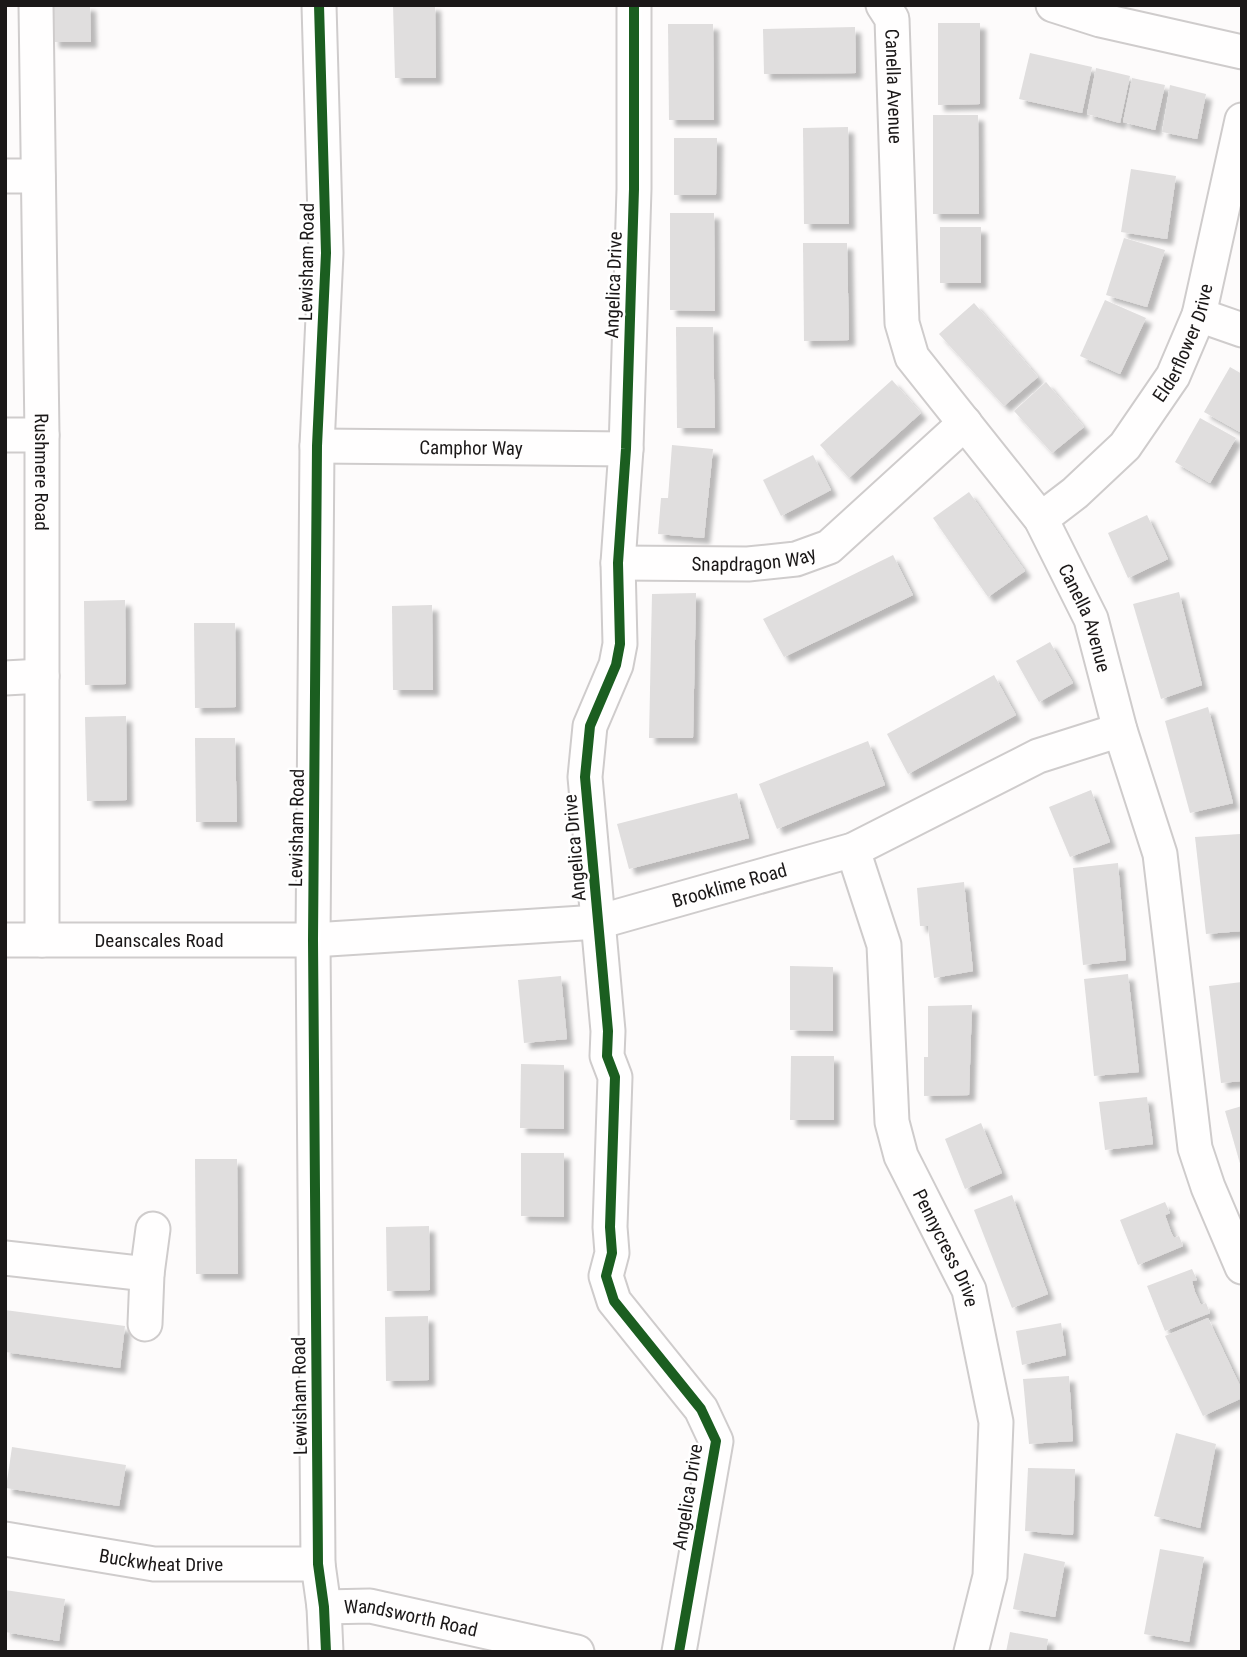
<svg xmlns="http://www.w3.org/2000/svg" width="1247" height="1657" font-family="'Roboto Condensed',sans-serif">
	<defs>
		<filter id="shadow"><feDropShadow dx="6" dy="6" stdDeviation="2" flood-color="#0004"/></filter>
	</defs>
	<rect width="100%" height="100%" fill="#fdfbfb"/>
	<g fill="#e0dede" filter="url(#shadow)">
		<path d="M52,5H90L91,42H53Z"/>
		<path d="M393,5H435L436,78H395Z"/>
		<path d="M938,23H980V104L938,105Z"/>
		<path d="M668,24H713L714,120H669Z"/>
		<path d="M855,27L856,73L764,74L763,29Z"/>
		<path d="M1030,53L1092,67L1082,113L1019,99Z"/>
		<path d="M1096,68L1130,76L1120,123L1087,114Z"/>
		<path d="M1132,78L1165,85L1155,130L1123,122Z"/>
		<path d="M1170,85L1206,94L1197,139L1162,132Z"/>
		<path d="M933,115H978L979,214H933Z"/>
		<path d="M848,127L849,224H804L803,128Z"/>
		<path d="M674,138H717L716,195H674Z"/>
		<path d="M1131,169L1176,176L1167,239L1121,232Z"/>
		<path d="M670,213H714L715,311L670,310Z"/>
		<rect x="940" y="227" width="41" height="56"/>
		<path d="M1124,238L1165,250L1147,307L1106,295Z"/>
		<path d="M803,243H847L849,340L804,341Z"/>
		<path d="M1105,300L1146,318L1120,374L1080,356Z"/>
		<path d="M974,303L1038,377L1004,406L939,334Z"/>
		<path d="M676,327H713L715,428H677Z"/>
		<path d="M1230,367L1242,374V428L1240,432L1204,412Z"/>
		<path d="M892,380L921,413L849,478L820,445Z"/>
		<path d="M1046,382L1084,427L1052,453L1014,411Z"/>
		<path d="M1200,418L1236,438L1210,483L1175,462Z"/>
		<path d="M672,445L713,449L704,538L658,534L661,498H668Z"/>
		<path d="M813,455L831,490L781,516L763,480Z"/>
		<path d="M969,492L1025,571L988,597L933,518Z"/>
		<path d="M1147,515L1168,559L1128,578L1108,533Z"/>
		<path d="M893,555L913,595L784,657L763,619Z"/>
		<path d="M1179,592L1202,685L1161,699L1133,604Z"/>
		<path d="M696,593L693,738H649L652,594Z"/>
		<path d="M125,600L126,684L85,685L84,601Z"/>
		<path d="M432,605L433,690H393L392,606Z"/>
		<path d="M194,623H235L236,707L195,708Z"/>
		<path d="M1050,642L1073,683L1039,702L1016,661Z"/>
		<path d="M994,675L1016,715L908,774L887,734Z"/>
		<path d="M1208,707L1233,803L1190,813L1165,721Z"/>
		<path d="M126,716L127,800L87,801L85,717Z"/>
		<path d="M195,738H235L237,822H196Z"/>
		<path d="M868,741L885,785L777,829L759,784Z"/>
		<path d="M1091,790L1110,842L1070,857L1049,807Z"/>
		<path d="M737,793L749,838L629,869L617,824Z"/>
		<path d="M1240,834L1242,931L1206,934L1195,837Z"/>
		<path d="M1118,863L1126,960L1083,965L1073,868Z"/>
		<path d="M964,882L973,971L934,978L928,926H920L917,888Z"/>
		<path d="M790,966L833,967V1031L790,1030Z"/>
		<path d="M1128,974L1139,1072L1094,1076L1084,979Z"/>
		<path d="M561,976L567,1039L524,1043L518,980Z"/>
		<path d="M1242,982V1081L1221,1083L1209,986Z"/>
		<path d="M972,1005L969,1095L924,1096V1057H928V1006Z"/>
		<path d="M791,1056H834V1120H790Z"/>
		<path d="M521,1064L564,1065V1129L520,1128Z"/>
		<path d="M1147,1097L1153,1144L1105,1150L1099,1102Z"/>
		<path d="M1242,1106V1167H1241L1225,1111Z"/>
		<path d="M981,1123L1002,1173L965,1189L945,1139Z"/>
		<path d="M521,1153H564V1217L521,1216Z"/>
		<path d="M195,1159H237L238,1274H196Z"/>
		<path d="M1012,1195L1048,1294L1012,1308L974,1210Z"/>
		<path d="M1165,1202L1170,1213L1165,1215L1171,1232L1174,1238L1179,1236L1183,1246L1138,1265L1120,1220Z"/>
		<path d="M429,1226L430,1290L387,1291L386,1227Z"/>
		<path d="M1192,1269L1197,1280L1192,1281L1195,1292L1201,1305L1206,1303L1210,1313L1165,1331L1147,1286Z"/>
		<path d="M5,1310L125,1326L120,1368L5,1352Z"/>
		<path d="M428,1316L429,1380L386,1381L385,1317Z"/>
		<path d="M1208,1318L1242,1390V1398L1203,1416L1165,1336Z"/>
		<path d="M1061,1323L1066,1355L1022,1365L1016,1331Z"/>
		<path d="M1069,1376L1073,1441L1029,1444L1023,1379Z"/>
		<path d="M1176,1433L1216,1444L1200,1528L1154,1516Z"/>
		<path d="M12,1447L126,1465L119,1506L6,1488Z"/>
		<path d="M1028,1468L1075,1469L1073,1535L1025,1531Z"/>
		<path d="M1160,1549L1204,1557L1189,1642L1144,1634Z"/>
		<path d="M1024,1553L1065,1562L1055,1617L1013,1609Z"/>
		<path d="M5,1590L65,1599L59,1641L5,1632Z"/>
		<path d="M1010,1632L1048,1639L1046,1652H1006Z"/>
	</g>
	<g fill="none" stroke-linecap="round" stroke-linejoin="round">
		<g stroke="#cfcccc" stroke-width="37">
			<g id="street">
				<path id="s1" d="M36,5L42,435V940"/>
				<path d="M319,5L326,253L317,446L313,940L318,1564L324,1607L326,1652"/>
				<path d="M634,5V189L626,449L618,563L620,644L616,665L590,726L585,777L608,1031L607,1056L615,1077L610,1227L612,1253L606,1276L614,1301L701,1409L716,1441L679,1652"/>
				<path id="s2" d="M883,5L892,19L902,323L912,357L1041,519L1091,619L1120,730L1160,854L1195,1148L1208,1187L1242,1267"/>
				<path d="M1053,5L1100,20L1242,52"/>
				<path d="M5,176H38"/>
				<path d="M1199,315L1242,330"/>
				<path d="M5,435H42"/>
				<path id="s3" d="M317,446L626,449"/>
				<path id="s4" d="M1041,519L1075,493L1125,446L1173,376L1199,315L1242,120"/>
				<path id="s5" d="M618,563L748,564L796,559L829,547L965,423"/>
				<path d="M5,678L42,676"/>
				<path id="s6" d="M853,850L884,945L892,1122L901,1156L969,1290L996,1422L990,1576L971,1652"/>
				<path id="s7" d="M5,940H313L598,922L853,850L1038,756L1120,730"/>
				<path d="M5,1258L147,1274"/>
				<path d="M145,1324L147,1274L153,1229"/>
				<path id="s8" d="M5,1539L154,1564H318"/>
				<path id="s9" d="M324,1607L370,1606L577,1652"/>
			</g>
		</g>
		<use href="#street" stroke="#fffefe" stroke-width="33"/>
		<g stroke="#fff" stroke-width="15">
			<g id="cycleway">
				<path d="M319,5L326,253L317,446L313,940L318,1564L324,1607L326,1652"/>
				<path d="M634,5V189L626,449L618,563L620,644L616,665L590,726L585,777L608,1031L607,1056L615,1077L610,1227L612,1253L606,1276L614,1301L701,1409L716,1441L679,1652"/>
			</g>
		</g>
		<use href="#cycleway" stroke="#1b5e20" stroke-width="10"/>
	</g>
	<g text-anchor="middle" stroke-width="5" stroke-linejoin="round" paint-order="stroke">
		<g font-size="19" fill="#1b1818" stroke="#fff">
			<text dy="7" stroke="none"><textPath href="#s2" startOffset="84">Canella Avenue</textPath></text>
			<text transform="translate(306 262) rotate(-89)" y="7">Lewisham Road</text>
			<text transform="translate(613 285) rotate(-88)" y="7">Angelica Drive</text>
			<text dy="7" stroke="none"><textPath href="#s4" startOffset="231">Elderflower Drive</textPath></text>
			<text dy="7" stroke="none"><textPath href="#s3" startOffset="154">Camphor Way</textPath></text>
			<text dy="7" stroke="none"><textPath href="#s1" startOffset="467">Rushmere Road</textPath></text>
			<text dy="7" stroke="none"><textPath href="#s5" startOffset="136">Snapdragon Way</textPath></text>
			<text dy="7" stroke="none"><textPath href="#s2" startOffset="672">Canella Avenue</textPath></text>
			<text transform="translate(296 828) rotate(-89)" y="7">Lewisham Road</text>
			<text transform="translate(574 848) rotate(-95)" y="7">Angelica Drive</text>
			<text dy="7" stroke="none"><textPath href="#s7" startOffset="730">Brooklime Road</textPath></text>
			<text dy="7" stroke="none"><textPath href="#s7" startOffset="154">Deanscales Road</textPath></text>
			<text dy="7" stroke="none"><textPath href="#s6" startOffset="415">Pennycress Drive</textPath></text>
			<text transform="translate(299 1396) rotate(-91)" y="7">Lewisham Road</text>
			<text transform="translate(687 1497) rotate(-81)" y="7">Angelica Drive</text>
			<text dy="7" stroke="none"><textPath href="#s8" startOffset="158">Buckwheat Drive</textPath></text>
			<text dy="7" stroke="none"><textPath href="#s9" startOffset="88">Wandsworth Road</textPath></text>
		</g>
	</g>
	<rect width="1247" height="1657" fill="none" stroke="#1b1818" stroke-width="14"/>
</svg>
